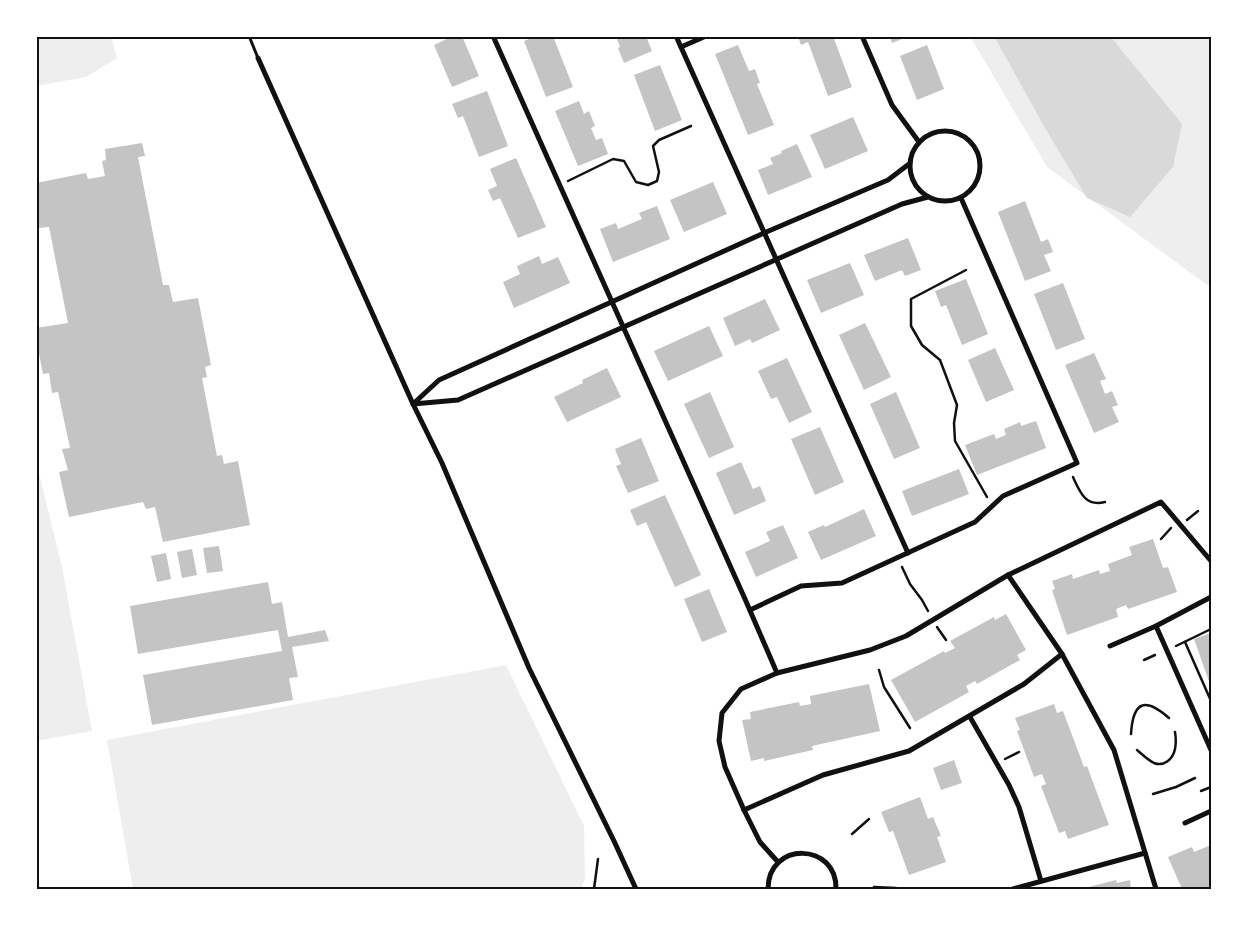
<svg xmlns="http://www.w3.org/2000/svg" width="1247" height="925" font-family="Merriweather,serif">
	<rect width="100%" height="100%" fill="#fff"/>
	<g fill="#eee">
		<path d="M36,36H111L117,58L86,77L36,86Z"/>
		<path d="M970,36H1211V288L1047,167Z"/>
		<path d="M36,461L62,567L92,731L36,741Z"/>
		<path d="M506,665L584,826L585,878L581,889H133L107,740Z"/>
	</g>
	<path fill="#d9d9d9" d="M994,36H1110L1182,124L1173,167L1130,217L1087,198L1045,128Z"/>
	<g fill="#c4c4c4">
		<path d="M453,36H462L479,76L452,87L434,45Z"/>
		<path d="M537,36H553L573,87L546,97L524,41Z"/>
		<path d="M616,36H646L652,51L624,63L618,48L620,47Z"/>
		<path d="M798,36H833L852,87L828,96L808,42L801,45Z"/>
		<path d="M890,36H909L892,43Z"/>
		<path d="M738,45L749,71L755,69L760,83L757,84L774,125L748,135L715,54Z"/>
		<path d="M927,45L944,89L917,100L900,56Z"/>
		<path d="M660,65L682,120L655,131L634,75Z"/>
		<path d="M487,91L508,146L479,157L463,116L458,118L452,104Z"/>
		<path d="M579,101L584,114L589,111L595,126L591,128L596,140L602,138L608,154L578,166L555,111Z"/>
		<path d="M853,117L868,151L825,169L810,135Z"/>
		<path d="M142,143L145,156L138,157L163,285H169L173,302L198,298L211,365L205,367L207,377L202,378L217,456L222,455L224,464L238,461L250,525L163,542L155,507L146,509L143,502L69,517L59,472L68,470L62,449L70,448L58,392L52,393L49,373L43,374L36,338V328L68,323L49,227L38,228L36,220V183L86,173L88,179L105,176L102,161L106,160L105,149Z"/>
		<path d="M797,144L812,177L768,195L758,170L773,164L770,158L782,153L781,151Z"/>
		<path d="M516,158L546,227L518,238L500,198L493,201L488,190L497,186L490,169Z"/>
		<path d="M713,182L727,214L684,232L670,200Z"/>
		<path d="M1025,201L1041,242L1048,239L1053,252L1044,255L1051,271L1025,281L998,212Z"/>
		<path d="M657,206L670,239L613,262L600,229L616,223L618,229L642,219L639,213Z"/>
		<path d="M908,238L921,270L905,276L902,270L875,281L864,255Z"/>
		<path d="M539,256L542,264L558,257L570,283L514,308L503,282L520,274L517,266Z"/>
		<path d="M850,263L864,295L821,313L807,280Z"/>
		<path d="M966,279L988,334L962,345L946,305L941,307L935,291Z"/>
		<path d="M1063,283L1085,339L1056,350L1034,294Z"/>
		<path d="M765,299L780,330L752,343L750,339L735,346L723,318Z"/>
		<path d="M865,323L891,377L864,390L839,335Z"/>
		<path d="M709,326L723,356L668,381L654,351Z"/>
		<path d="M995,348L1014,390L986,402L968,360Z"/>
		<path d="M1094,353L1106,379L1100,381L1105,394L1112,391L1118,405L1112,407L1119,422L1094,433L1065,365Z"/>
		<path d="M787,358L812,412L789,423L777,397L771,399L758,371Z"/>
		<path d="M607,368L621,397L567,422L554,397L583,383L582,380Z"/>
		<path d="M710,392L734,447L709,458L684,404Z"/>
		<path d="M896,392L920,448L894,459L870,404Z"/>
		<path d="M1036,421L1046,448L977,475L965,445L994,434L996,439L1006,435L1004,429L1020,422L1021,426Z"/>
		<path d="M820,427L844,482L815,495L791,439Z"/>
		<path d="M641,438L659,481L628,493L616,466L621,464L615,449Z"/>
		<path d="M741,462L753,489L760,486L766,501L734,515L716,473Z"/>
		<path d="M959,469L969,494L912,516L902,491Z"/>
		<path d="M665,495L701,575L675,587L646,522L637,526L630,510Z"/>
		<path d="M864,509L876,536L821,560L808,532L824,525L825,527Z"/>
		<path d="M783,525L798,558L756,577L745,552L770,541L766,532Z"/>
		<path d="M1153,539L1163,568L1168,567L1177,592L1128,609L1126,605L1116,609L1118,617L1067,635L1052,590L1055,589L1052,581L1072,574L1073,579L1099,570L1100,574L1110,571L1108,564L1132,555L1129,547Z"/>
		<path d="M219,546L223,571L207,573L203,548Z"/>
		<path d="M192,549L197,575L182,578L177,552Z"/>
		<path d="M166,553L171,579L157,582L151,556Z"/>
		<path d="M268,582L272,604L282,602L288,637L325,630L329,641L292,647L298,677L289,678L293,700L152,725L143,675L282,651L278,630L138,654L130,606Z"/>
		<path d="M709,589L727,632L702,642L684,599Z"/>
		<path d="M1006,614L1026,650L1017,655L1020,660L977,684L975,681L966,686L969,692L915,722L891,680L944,651L945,653L955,648L950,641L994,617L995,620Z"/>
		<path d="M1211,633V687L1194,639Z"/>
		<path d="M869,684L880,731L812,746L813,750L764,761V758L751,761L742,720L751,719L750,712L799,702L800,706L811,704L810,696Z"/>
		<path d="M1054,704L1057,713L1063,711L1084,767L1087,766L1109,825L1068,839L1065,831L1059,833L1041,786L1046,784L1042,774L1034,777L1017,731L1020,730L1015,718Z"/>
		<path d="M954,760L962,783L941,790L933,768Z"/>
		<path d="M920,797L928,819L933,817L941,836L937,837L946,862L909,875L893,831L889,832L881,812Z"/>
		<path d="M1211,845V889H1182L1168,857L1192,847L1194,852Z"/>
		<path d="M1116,880L1117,883L1130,880L1131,889H1081Z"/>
	</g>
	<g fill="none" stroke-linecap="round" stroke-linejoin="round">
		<g stroke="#111" stroke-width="2.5">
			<path d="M568,181L613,159L624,161L636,182L648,185L657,181L659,172L653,146L659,140L691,126"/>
			<path d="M966,270L911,299V326L922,345L940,360L957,405L954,423L955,441L987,497"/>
			<path d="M1073,477C1080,492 1085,507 1105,502"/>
			<path d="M1187,520L1198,511"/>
			<path d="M1161,539L1171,528"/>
			<path d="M902,567L910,584L922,600L928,611"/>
			<path d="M937,627L946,640"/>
			<path d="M1185,642L1211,701"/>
			<path d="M1176,646L1211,629"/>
			<path d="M1144,660L1155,655"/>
			<path d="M879,670L884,687L910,728"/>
			<path d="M1131,734C1133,701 1145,697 1169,718"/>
			<path d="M1137,750C1143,755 1148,760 1154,763C1164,767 1173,759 1175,749C1176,744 1176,738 1175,732"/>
			<path d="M1005,759L1019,752"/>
			<path d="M1201,791L1211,787"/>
			<path d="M1153,794L1176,787L1195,778"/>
			<path d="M852,834L869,819"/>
			<path d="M874,887L896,888"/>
			<path d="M594,889L598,859"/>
		</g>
		<path stroke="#111" stroke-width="3" d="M249,36L258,58"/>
		<g stroke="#111" stroke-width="5">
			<path d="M493,36L745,599L777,673"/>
			<path d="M676,36L908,553"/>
			<path d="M862,36L892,105L919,142"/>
			<path d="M681,47L706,36"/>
			<path d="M258,58L413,404L442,463L529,668L614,841L636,889"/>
			<circle cx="945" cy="166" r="35"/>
			<path d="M909,164L888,180L764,233L439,380L413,404L458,400L902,204L928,197"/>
			<path d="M1008,575L1062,654L1114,750L1156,889"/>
			<path d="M750,610L801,586L842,583L975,522L1003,496L1077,463L961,198"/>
			<path d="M1156,626L1211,750"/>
			<path d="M1110,646L1156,626L1211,597"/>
			<path d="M970,717L1009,785L1019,807L1041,881"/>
			<path d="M744,810L823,775L909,751L1024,684L1062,654"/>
			<path d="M1185,823L1211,811"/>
			<path d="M778,862L760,842L744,810L725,767L719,741L722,713L741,689L777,673L870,650L906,636L1008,575L1161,502L1211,561"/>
			<path d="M768,889C768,841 837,842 836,889"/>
			<path d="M1013,889L1145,853"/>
		</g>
	</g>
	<rect width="1247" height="925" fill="none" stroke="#ffffff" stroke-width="75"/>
	<rect x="38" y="38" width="1172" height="850" fill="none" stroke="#111" stroke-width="2"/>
</svg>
